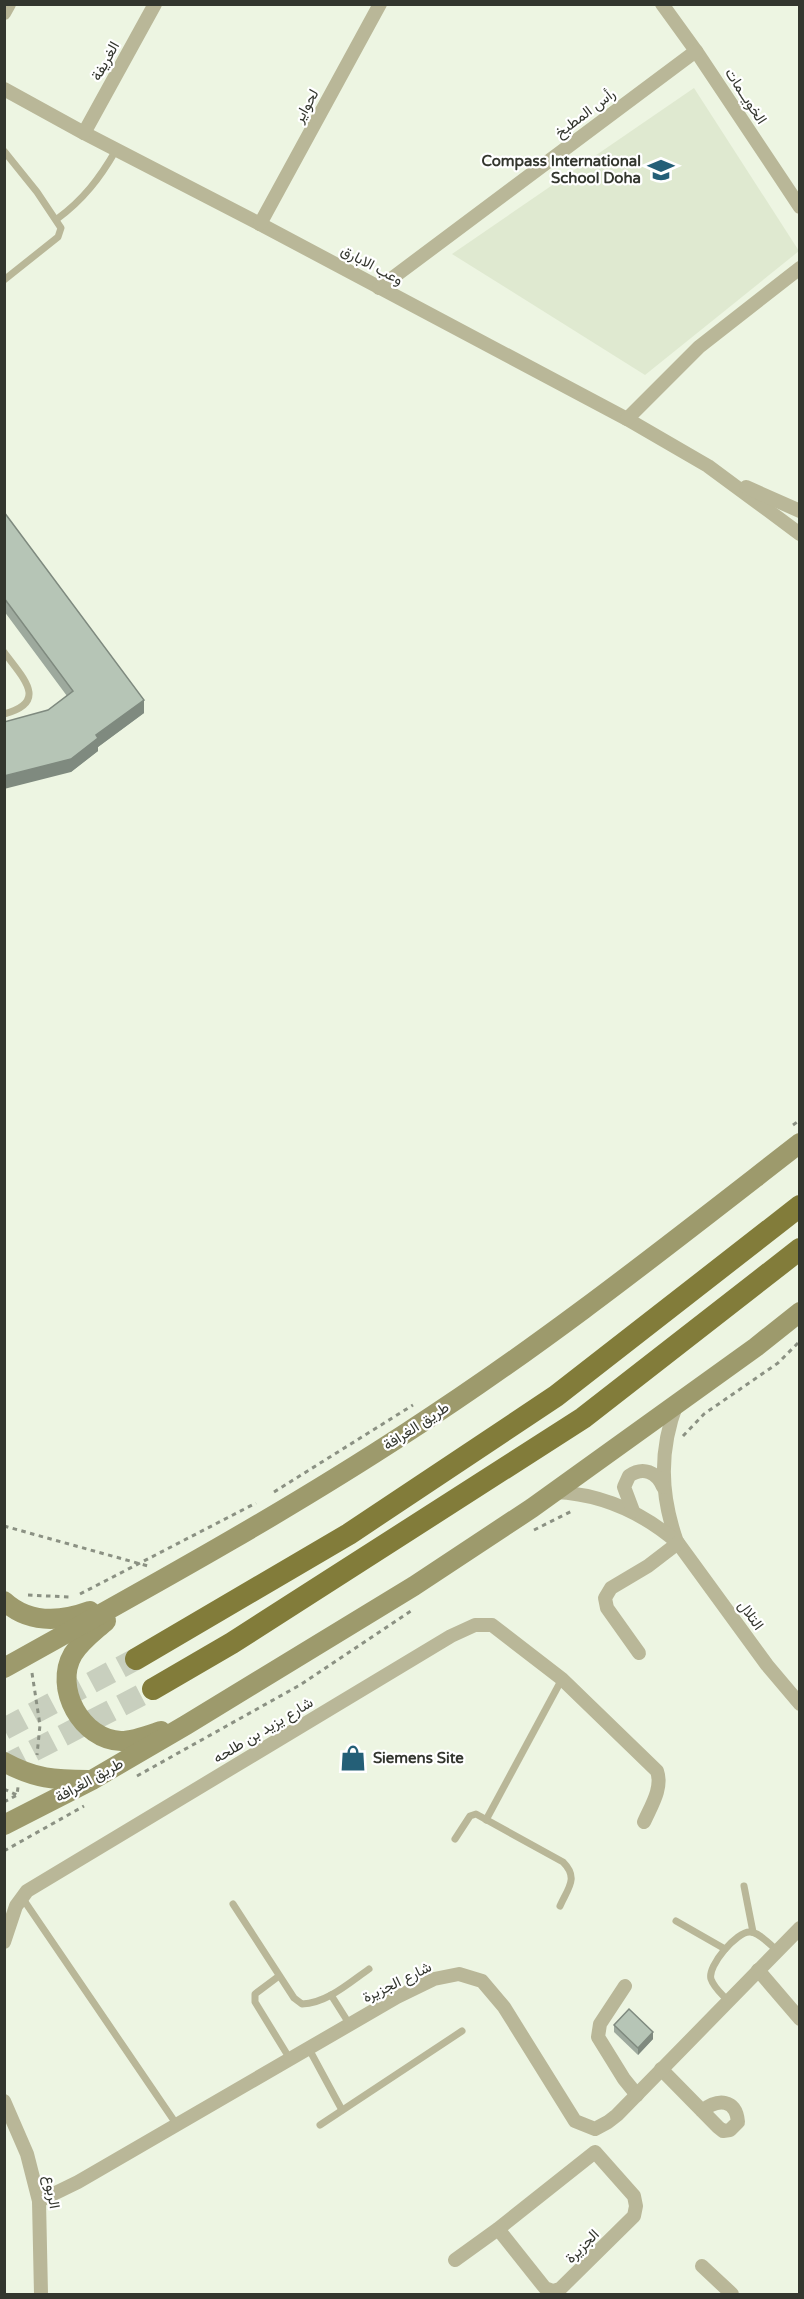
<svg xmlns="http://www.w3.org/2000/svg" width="804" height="2299" font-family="'Varela Round',Vazirmatn,sans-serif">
	<rect width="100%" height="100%" fill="#edf5e2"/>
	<path fill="#dfe9d0" d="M694,88L799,251L645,375L452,254Z"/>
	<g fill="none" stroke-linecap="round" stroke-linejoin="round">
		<g stroke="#c8cfbe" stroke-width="22" stroke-dasharray="22 11" stroke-linecap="butt">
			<path d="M4,1729L136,1659"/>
			<path d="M4,1766L153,1689"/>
		</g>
		<g stroke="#8b9183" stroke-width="3" stroke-dasharray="4.5 4.5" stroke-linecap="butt">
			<path d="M793,1125L800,1120"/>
			<path d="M683,1436L704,1414L778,1363L800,1341"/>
			<path d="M274,1492L413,1405"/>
			<path d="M4,1526L148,1566"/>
			<path d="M534,1530L574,1510"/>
			<path d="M80,1594L256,1503"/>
			<path d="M28,1595L69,1597"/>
			<path d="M32,1673L40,1725L37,1755"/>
			<path d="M137,1776L300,1685L411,1611"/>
			<path d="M4,1789L17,1795"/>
			<path d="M4,1802L17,1795L18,1787"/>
			<path d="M4,1851L84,1806"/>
		</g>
		<g stroke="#b9b798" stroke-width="7">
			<path d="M4,151L37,192L61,228L58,237L4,280"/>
			<path d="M57,219C83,200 100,178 116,150"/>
			<path d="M4,652C22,677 50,702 4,714"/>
			<path d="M486,1820L562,1679"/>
			<path d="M455,1839L470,1816L476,1814L563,1862C579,1878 568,1888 560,1906"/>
			<path d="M744,1886L753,1932"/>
			<path d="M21,1896L177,2125"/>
			<path d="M233,1904L294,1998L302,2004C327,2003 349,1983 369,1969"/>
			<path d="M676,1921L725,1949"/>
			<path d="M279,1976L255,1994V2002L290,2059"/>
			<path d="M331,1995L350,2025"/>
			<path d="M728,2001C722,1994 714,1988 711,1979C707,1966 737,1931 750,1932C759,1932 770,1945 777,1950"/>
			<path d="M309,2049L342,2110"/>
			<path d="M320,2125L462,2031"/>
		</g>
		<g stroke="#b9b798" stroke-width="14">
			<path d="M662,4L696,51L800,207"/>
			<path d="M4,13L9,4"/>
			<path d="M4,89L84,133L260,224L627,419L708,466L800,534"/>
			<path d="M84,133L155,4"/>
			<path d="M260,224L380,4"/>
			<path d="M379,288L696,51"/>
			<path d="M627,419L699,347L800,268"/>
			<path d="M746,487L800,511"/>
			<path d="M677,1403C659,1450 660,1494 677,1542"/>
			<path d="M555,1492C603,1494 642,1512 678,1543L767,1665L800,1704"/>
			<path d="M633,1511L624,1487L629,1476C643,1466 657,1472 663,1487"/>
			<path d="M639,1653L607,1608L605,1598L611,1588L648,1566L678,1543"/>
			<path d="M4,1942L16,1906L27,1891L451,1636L475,1625H492L562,1679L657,1771C663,1788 651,1806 644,1822"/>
			<path d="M758,1970L800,2019"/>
			<path d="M625,1986L600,2024L598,2037L624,2079L637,2095"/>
			<path d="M661,2069L718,2127L723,2131L730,2130L738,2122C736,2099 718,2098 702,2111"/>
			<path d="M4,2101L27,2154L39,2201L41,2294"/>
			<path d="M39,2201L78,2182L397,1997L434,1979L459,1974L482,1981L504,2007L575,2121L595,2129L608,2122L617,2115L800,1928"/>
			<path d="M455,2260L498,2229L595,2152L634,2196L636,2206L634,2216L560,2289L553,2291L545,2288L498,2229"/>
			<path d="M702,2266L732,2294"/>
		</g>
		<g stroke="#9d9a6c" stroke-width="20">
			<path d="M4,1601C29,1624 60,1622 90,1611"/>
			<path d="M106,1621C95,1631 81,1641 73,1654C53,1688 82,1740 121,1741C134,1741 149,1735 161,1731"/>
			<path d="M4,1668C140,1592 276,1518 406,1433C543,1345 671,1243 800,1143"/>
			<path d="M4,1762C35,1779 55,1780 88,1780"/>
			<path d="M4,1825L92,1780L186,1725L414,1586L532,1508L756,1347L800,1312"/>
		</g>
		<g stroke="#827c3a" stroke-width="22">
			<path d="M136,1659L349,1534L556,1396L800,1206"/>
			<path d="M153,1689L232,1643L583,1418L800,1249"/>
		</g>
	</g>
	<g fill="#9da99d">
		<path d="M4,512L144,713L98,747V751L71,772L48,710L67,696L4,611Z"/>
		<path d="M614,2025L653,2039L638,2055L614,2032Z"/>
	</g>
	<g fill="#7f8a7f">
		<path d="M144,700V713L98,747V751L71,772L4,789V776L96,735Z"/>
		<path d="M653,2032V2039L638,2055V2048Z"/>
	</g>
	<g fill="#b6c5b6" stroke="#7f8a7f" stroke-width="1.5">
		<path d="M4,512L144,700L96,735L98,738L71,759L4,776V722L48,710L73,691L4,598Z"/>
		<path d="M629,2009L653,2032L638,2048L614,2025Z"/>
	</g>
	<defs>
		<g id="school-bare" transform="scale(2.07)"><path d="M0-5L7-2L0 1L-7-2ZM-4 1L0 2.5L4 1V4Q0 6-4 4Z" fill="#245f77" stroke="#fff" stroke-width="2.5" paint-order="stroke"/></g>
		<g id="shop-bare" transform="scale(2.07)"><path d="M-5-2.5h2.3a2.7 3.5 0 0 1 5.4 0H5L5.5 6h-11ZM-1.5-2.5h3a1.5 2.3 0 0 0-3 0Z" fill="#245f77" stroke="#fff" stroke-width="2.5" paint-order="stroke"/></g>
	</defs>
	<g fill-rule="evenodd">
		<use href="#school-bare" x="661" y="170"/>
		<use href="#shop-bare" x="353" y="1758"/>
	</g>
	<g text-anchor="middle" stroke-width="4.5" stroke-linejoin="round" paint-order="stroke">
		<g font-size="15" fill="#33362e" stroke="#fff">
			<text transform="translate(105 61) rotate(-61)" y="5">الغريفة</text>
			<text transform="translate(746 96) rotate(57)" y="5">الخويــمات</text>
			<text transform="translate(306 106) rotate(-61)" y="5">لحواير</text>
			<text transform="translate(585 113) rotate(-37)" y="5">رأس المطبخ</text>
			<text transform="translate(372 265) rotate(28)" y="5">وعب الابارق</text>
			<text transform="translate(416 1426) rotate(-33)" y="5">طريق الغرافة</text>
			<text transform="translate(751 1615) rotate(54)" y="5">التلال</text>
			<text transform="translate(263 1730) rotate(-31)" y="5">شارع يزيد بن طلحه</text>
			<text transform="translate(89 1780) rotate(-29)" y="5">طريق الغرافة</text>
			<text transform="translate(397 1982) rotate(-26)" y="5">شارع الجزيرة</text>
			<text transform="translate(52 2192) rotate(80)" y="5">الربوع</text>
			<text transform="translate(582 2246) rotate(-45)" y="5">الجزيرة</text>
		</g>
		<g font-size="15" font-weight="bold" fill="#33362e" stroke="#fff" text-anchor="end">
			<text x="641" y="166">Compass International<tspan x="641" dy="17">School Doha</tspan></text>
			<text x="373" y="1763" text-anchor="start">Siemens Site</text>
		</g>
	</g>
	<rect width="804" height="2299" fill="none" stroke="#33362e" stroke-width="12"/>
</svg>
